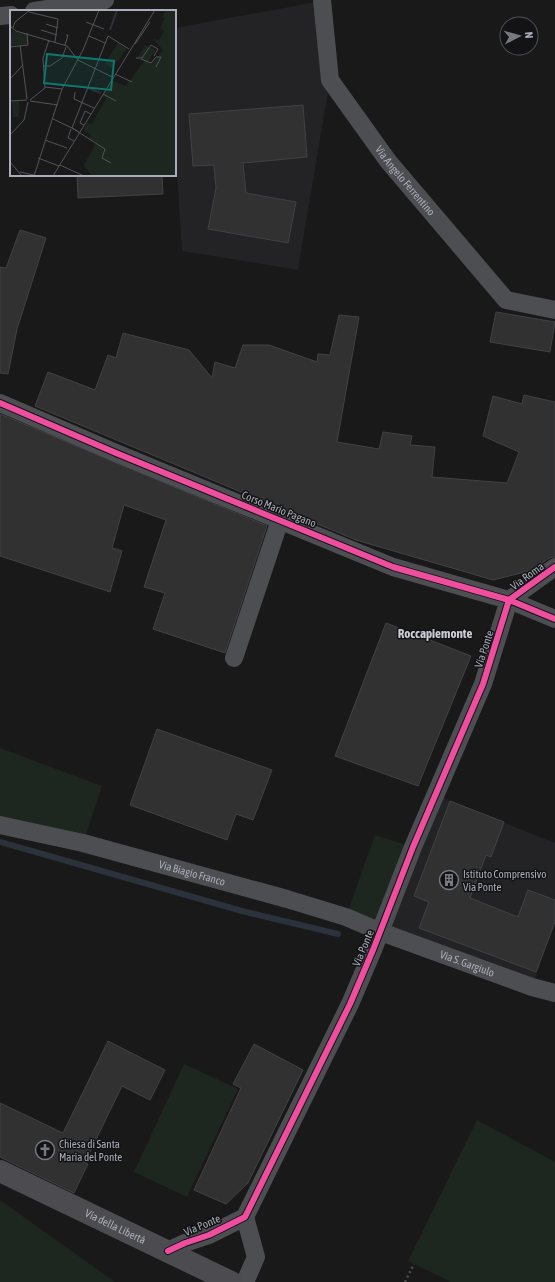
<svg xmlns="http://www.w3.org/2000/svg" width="555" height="1282" font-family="'Asap Condensed',sans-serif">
	<rect width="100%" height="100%" fill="#191919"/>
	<g fill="#232325">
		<path d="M322,1L330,80L298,270L182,251L175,141V28Z"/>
		<path d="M436,793L450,801L555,843V922L532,987L381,932Z"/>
	</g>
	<g fill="#1e2620">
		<path d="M0,748L102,786L83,843L0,825Z"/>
		<path d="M375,835L413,847L381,932L346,917Z"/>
		<path d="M184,1064L238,1089L187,1197L134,1172Z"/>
		<path d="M477,1120L555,1162V1282H451L408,1261Z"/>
		<path d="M0,1200L115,1282H0Z"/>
	</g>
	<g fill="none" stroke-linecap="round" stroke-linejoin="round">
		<path stroke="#2b323b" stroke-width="6" d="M0,842L242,911L338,934"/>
	</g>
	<g fill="#313131" stroke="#414245">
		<path d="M303,105L307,157L243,163L246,193L296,202L288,243L208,229L216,188L214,165L193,166L189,114Z"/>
		<path d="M77,175H162L163,194L78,198Z"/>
		<path d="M20,230L46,238L17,329L8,374L0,373V267L6,268Z"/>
		<path d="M496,312L555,322L550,352L490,342Z"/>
		<path d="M339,315L359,317L337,442L379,449L383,432L412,436L410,445L435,447L432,477L507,483L519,452L483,436L493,396L522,404L524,395L555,402V557L549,558L533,570L493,580L356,540L35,406L48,372L95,390L108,355L116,358L123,333L189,350L212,378L215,362L235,368L243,345H269L317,362L318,354L330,355Z"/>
		<path d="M0,414L267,526L225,653L153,629L165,593L144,587L166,520L124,505L112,548L122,551L110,592L0,556Z"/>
		<path d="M386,623L471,656L418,786L335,756Z"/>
		<path d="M157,729L272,770L253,820L236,814L227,840L130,805Z"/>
		<path d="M450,801L504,822L491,857L486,855L470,898L518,917L528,890L555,900V922L536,972L419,928L429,902L414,896Z"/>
		<path d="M108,1041L165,1070L150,1100L122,1086L85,1162L88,1164L74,1193L0,1157V1103L63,1133Z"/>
		<path d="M254,1044L303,1070L248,1183L226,1204L194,1190L241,1088L233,1084Z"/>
	</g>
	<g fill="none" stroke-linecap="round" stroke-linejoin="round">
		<path stroke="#4f4f53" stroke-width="2.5" stroke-dasharray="2 3" stroke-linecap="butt" d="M405,1282L414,1264"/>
		<g stroke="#4d4e52" stroke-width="18">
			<path id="s1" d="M322,0L330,80L388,161L506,300L555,310"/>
			<path d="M34,11L105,0"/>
			<path d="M0,16L11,15"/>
			<path d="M0,403L116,453L393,567L509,600L555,619"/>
			<path d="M234,658L280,520"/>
			<path id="s2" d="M0,825L83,843L287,899L346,917L381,932L532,987L555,993"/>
			<path d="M168,1251L185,1243L209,1235L245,1217L350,1004L373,950L413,847L483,684L509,600L555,567"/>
			<path d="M245,1282L256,1257L245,1217"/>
		</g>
		<path stroke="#4c4c50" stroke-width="22" id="s3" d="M0,1171L231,1282"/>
		<g stroke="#131315" stroke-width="8">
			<g id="cycleway">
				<path d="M0,403L116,453L393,567L509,600L555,619"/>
				<path d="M168,1251L185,1243L209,1235L245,1217L350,1004L373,950L413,847L483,684L509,600L555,567"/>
			</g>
		</g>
		<use href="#cycleway" stroke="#ef4d9e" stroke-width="6"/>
	</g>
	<defs>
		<g id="building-ring" transform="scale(1)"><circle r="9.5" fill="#131315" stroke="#777981" stroke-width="1.5"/><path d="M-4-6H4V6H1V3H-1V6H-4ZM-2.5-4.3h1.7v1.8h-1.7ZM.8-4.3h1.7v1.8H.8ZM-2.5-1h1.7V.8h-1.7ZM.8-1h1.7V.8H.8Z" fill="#777981"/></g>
		<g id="church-ring" transform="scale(1)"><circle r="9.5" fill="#131315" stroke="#777981" stroke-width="1.5"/><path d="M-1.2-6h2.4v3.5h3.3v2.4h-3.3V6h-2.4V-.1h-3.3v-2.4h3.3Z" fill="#777981"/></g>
	</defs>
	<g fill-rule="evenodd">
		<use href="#building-ring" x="449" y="880"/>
		<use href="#church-ring" x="45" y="1150"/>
	</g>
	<g text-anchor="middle" stroke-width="3" stroke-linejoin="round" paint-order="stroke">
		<g font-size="11" fill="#aaadb9" stroke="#131315">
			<text dy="4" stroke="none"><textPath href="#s1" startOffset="206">Via Angelo Ferrentino</textPath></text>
			<text transform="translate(279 509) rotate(22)" y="4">Corso Mario Pagano</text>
			<text transform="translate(527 576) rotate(-36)" y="4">Via Roma</text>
			<text transform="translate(484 649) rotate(-72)" y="4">Via Ponte</text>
			<text dy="4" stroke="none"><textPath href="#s2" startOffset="198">Via Biagio Franco</textPath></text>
			<text transform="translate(363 948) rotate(-67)" y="4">Via Ponte</text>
			<text dy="4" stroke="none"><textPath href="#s2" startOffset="488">Via S. Gargiulo</textPath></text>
			<text transform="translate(202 1225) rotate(-23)" y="4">Via Ponte</text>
			<text dy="4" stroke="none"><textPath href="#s3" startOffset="128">Via della Libertà</textPath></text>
		</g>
		<g font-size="11" fill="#aaadb9" stroke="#131315" text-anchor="start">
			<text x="463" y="878">Istituto Comprensivo<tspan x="463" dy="13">Via Ponte</tspan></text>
			<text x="59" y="1148">Chiesa di Santa<tspan x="59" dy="13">Maria del Ponte</tspan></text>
		</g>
		<g font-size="13" font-weight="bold" fill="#cbccd5" stroke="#131315">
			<text x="435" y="638">Roccapiemonte</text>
		</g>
	</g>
	<g transform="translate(10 10)">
		<rect width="166" height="166" fill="#191919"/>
		<path d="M156,0H166V166H82L74,155L86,133L79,130L81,125L74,120L77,113L82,114L96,88L92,86L95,81L104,71L115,76L134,52L128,47L135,35L146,40L138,52L141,54L153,40L143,29L149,30L154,21L150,18L155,8L152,7ZM2,21L17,24L18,34L0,36ZM108,33L117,39L102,58L95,54ZM9,90V107H3L2,91Z" fill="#1e2620"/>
		<path fill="none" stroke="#2b323b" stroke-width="2" d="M100,20L107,0M78,78L91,83"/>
		<path fill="none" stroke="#535459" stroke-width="1" d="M19,2L48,9L45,32M76,12L94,19M36,14L48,18M0,16L6,21L57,36L68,50L102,67M3,18L5,12L20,0M31,20L47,25M79,26L95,33M125,34L140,12M10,35L17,89M55,35L58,25H56M0,37L18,35L17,23M126,48H132L141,35L148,39L144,46M131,49L141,53L146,47H151L146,57M34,56H40L52,48L56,37M105,64L122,72M0,69L13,55M35,77L52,79M35,78L33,48L39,30M65,82L64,89L84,98M93,84L106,91M20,90L35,78M0,91L17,90M20,91L48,95M43,109L62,118L98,26L119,39M74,115L70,113L75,101L81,104M61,119L58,128L64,131M69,122L62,118L95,139L92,148L101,153M0,125L14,110L18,92M35,130L57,138M28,148L49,156M0,152L12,166M50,155L74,166M10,162L24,165M24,166L52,79L73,40L89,0M43,166L145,0"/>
		<path fill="#0f766e" fill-opacity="0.15" stroke="#0f766e" stroke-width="2" d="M37,44L104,51L101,80L34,73Z"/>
		<rect width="166" height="166" fill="none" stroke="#aaadb9" stroke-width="2"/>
	</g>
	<g transform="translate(519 36) rotate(84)"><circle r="19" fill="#131315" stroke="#4f5157"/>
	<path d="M0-3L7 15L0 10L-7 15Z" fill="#777981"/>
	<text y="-6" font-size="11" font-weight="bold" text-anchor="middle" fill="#aaadb9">N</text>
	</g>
</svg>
